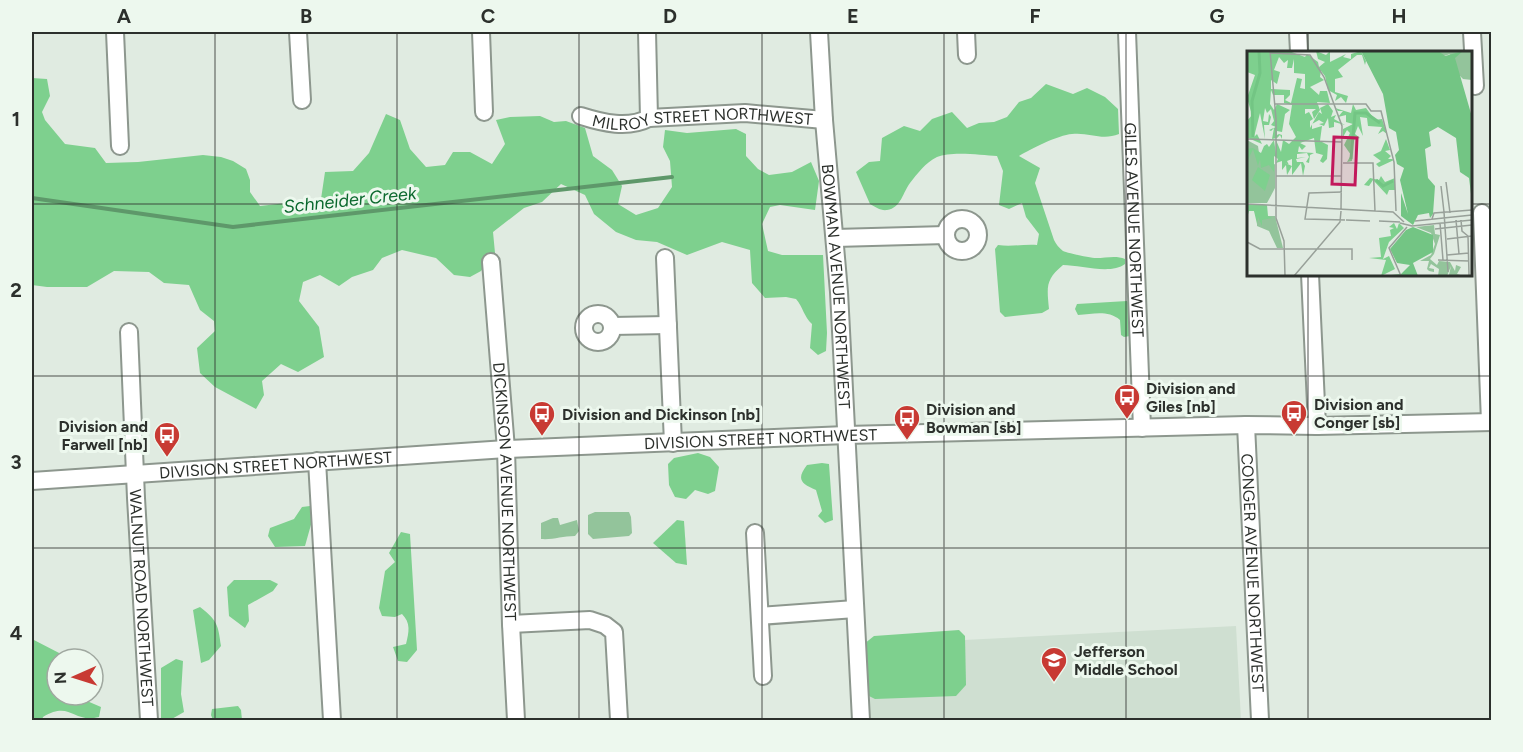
<svg xmlns="http://www.w3.org/2000/svg" width="1523" height="752" font-family="Figtree,sans-serif">
	<rect width="100%" height="100%" fill="#e0ebe1"/>
	<path fill="#cfdfd1" d="M1236,626L1241,720H870L866,645Z"/>
	<g fill="#93c49b">
		<path d="M595,512H629L631,517L632,533L629,536L593,539L588,534V515Z"/>
		<path d="M553,518H558L560,525L577,520L579,531L575,536C562,536 553,540 541,539V523Z"/>
	</g>
	<g fill="#7ed08e">
		<path d="M32,78L47,79L50,96L42,112L45,120L65,144L95,148L106,163L138,162L203,155L221,157L233,161L246,169L250,180V192L260,206L321,199L325,172L353,171L369,153L386,114L400,120L410,149L426,167L445,165L453,152H470L492,164L505,144L496,120L510,117L540,116L554,122L566,121L585,128L593,156L612,170L622,186L618,204L636,215L658,208L672,187L670,161L663,147L665,130L687,133L736,129L746,134V156L758,169L769,175L792,172L811,162L819,181L815,210L780,205L770,207L762,224L768,251L782,255H823L827,333L826,351L818,355L810,348L812,324C804,317 803,307 796,299L786,297L765,298L752,283L750,250L722,242L687,255L657,242L636,240L616,232L594,214L585,195L561,184L542,202L524,208L493,232L495,253L481,271L470,277L454,275L436,258L402,250L382,258L373,270L352,277L339,286L320,275L303,282L299,301L319,327L324,357L298,372L281,364L262,381L264,395L256,409L215,387L200,373L197,348L215,331L214,321L200,310L189,285L164,283L149,272L114,271L87,287H47L32,285Z"/>
		<path d="M1046,84L1073,94L1087,88L1105,97L1118,109L1119,134C1102,141 1089,132 1072,134C1058,135 1031,149 1019,156L1040,168L1035,183L1054,240C1056,244 1059,248 1063,251C1067,253 1091,258 1096,258C1106,258 1116,255 1125,259V264C1111,275 1080,265 1063,265C1045,280 1047,287 1049,309L1042,313L1005,317L1000,312L995,249L998,245C1011,247 1024,244 1037,245L1039,234L1026,217L1022,203L1009,209L999,205L1003,171L997,156C981,155 951,151 937,157C926,162 917,174 910,183C903,192 901,208 887,210C881,211 875,207 870,204L856,172L869,162L880,161L882,138L904,126L920,131L932,119L952,112L967,128L979,123L994,122L1007,117L1019,102L1031,98Z"/>
		<path d="M1127,301L1130,304V336L1124,337L1121,335L1120,320C1108,310 1094,314 1078,315L1075,309L1077,304Z"/>
		<path d="M698,453L710,457L719,467L715,491L708,494L695,490L686,499L675,497L669,485L668,464L674,458Z"/>
		<path d="M822,463L829,464L833,520L825,523L818,516L822,511L816,490C801,484 796,479 807,465Z"/>
		<path d="M310,506L312,521L305,546L275,547L268,536L270,528L294,519L302,507Z"/>
		<path d="M677,520L684,521L687,565L676,563L653,543Z"/>
		<path d="M401,532L410,534L417,650L407,662L398,661L393,647L406,644C409,632 411,623 402,614L395,617L382,616L379,608L385,571L395,562L389,553Z"/>
		<path d="M234,580H270L278,584L273,591L248,605L249,621L245,628L229,616L227,587Z"/>
		<path d="M200,607C218,621 218,625 221,646L209,660L201,663L193,610Z"/>
		<path d="M959,630L965,636L966,685L956,696L875,699L867,695L864,644L874,636Z"/>
		<path d="M32,639L63,655L65,659H57V695H73L101,707L99,717C73,724 71,700 43,717L42,720H32Z"/>
		<path d="M176,659L183,661L181,694L184,712L170,720L161,719V668Z"/>
		<path d="M238,706L241,710L242,720H213L211,715L212,709Z"/>
	</g>
	<g fill="none" stroke-linecap="round" stroke-linejoin="round">
		<path stroke="#5e986a" stroke-width="4" d="M32,198L233,227L672,177"/>
		<g stroke="#8d978e" stroke-width="20">
			<g id="minor">
				<path d="M115,32L120,146"/>
				<path d="M298,32L302,100"/>
				<path d="M481,32L484,112"/>
				<path d="M647,32L649,118"/>
				<path id="s1" d="M819,32L824,120L839,292L861,720"/>
				<path d="M966,32L967,55"/>
				<path id="s2" d="M1127,32L1142,428"/>
				<path d="M1298,32L1299,52"/>
				<path d="M1472,32L1475,86"/>
				<path id="s3" d="M581,116C603,123 628,129 649,118L745,113L824,120"/>
				<path d="M1482,213L1490,422"/>
				<circle cx="962" cy="235" r="16"/>
				<path d="M835,238L946,235"/>
				<path d="M665,258L673,443"/>
				<path id="s4" d="M491,262L506,449L511,624L516,720"/>
				<path d="M1310,274L1317,426"/>
				<circle cx="598" cy="328" r="14"/>
				<path d="M612,326L668,325"/>
				<path id="s5" d="M129,332L136,498L149,720"/>
				<path id="s6" d="M1246,425L1260,720"/>
				<path d="M317,461L332,720"/>
				<path id="s7" d="M32,481L506,449L846,435L1246,425L1317,426L1492,422"/>
				<path d="M755,533L763,676"/>
				<path d="M760,616L855,609"/>
				<path d="M511,624L590,620L605,625L614,632L619,720"/>
			</g>
		</g>
		<use href="#minor" stroke="#fff" stroke-width="16"/>
	</g>
	<path fill="none" stroke="#2c302c" stroke-width="1.5" stroke-opacity="0.55" d="M215,32V720M397,32V720M579,32V720M762,32V720M944,32V720M1126,32V720M1308,32V52M32,204H1248M1470,204H1492M1308,274V720M32,376H1492M32,548H1492"/>
	<defs>
		<g id="bus-pin" transform="scale(1.35)"><path d="M0 17L-7.5 6A9.5 9.5 0 1 1 7.5 6Z" fill="#c83a33" stroke="#edf8ee"/><path d="M-5-6H5V4H4V6H2V4H-2V6H-4V4H-5ZM-3.5-4V0h7V-4ZM-3.5 1.2v1.5H-2V1.2ZM2 1.2v1.5H3.5V1.2Z" fill="#fff"/></g>
		<g id="school-pin" transform="scale(1.35)"><path d="M0 17L-7.5 6A9.5 9.5 0 1 1 7.5 6Z" fill="#c83a33" stroke="#edf8ee"/><path d="M0-5L7-2L0 1L-7-2ZM-4 1L0 2.5L4 1V4Q0 6-4 4Z" fill="#fff"/></g>
	</defs>
	<g fill-rule="evenodd">
		<use href="#bus-pin" x="1127" y="397"/>
		<use href="#bus-pin" x="1294" y="413"/>
		<use href="#bus-pin" x="542" y="414"/>
		<use href="#bus-pin" x="907" y="418"/>
		<use href="#bus-pin" x="167" y="435"/>
		<use href="#school-pin" x="1054" y="660"/>
	</g>
	<g text-anchor="middle" stroke-width="6" stroke-linejoin="round" paint-order="stroke">
		<g font-size="16" fill="#2c302c" stroke="#edf8ee">
			<text dy="6" stroke="none"><textPath href="#s3" startOffset="123">MILROY STREET NORTHWEST</textPath></text>
			<text dy="6" stroke="none"><textPath href="#s2" startOffset="198">GILES AVENUE NORTHWEST</textPath></text>
			<text dy="6" stroke="none"><textPath href="#s1" startOffset="255">BOWMAN AVENUE NORTHWEST</textPath></text>
			<text dy="6" stroke="none"><textPath href="#s7" startOffset="730">DIVISION STREET NORTHWEST</textPath></text>
			<text dy="6" stroke="none"><textPath href="#s7" startOffset="244">DIVISION STREET NORTHWEST</textPath></text>
			<text dy="6" stroke="none"><textPath href="#s4" startOffset="230">DICKINSON AVENUE NORTHWEST</textPath></text>
			<text dy="6" stroke="none"><textPath href="#s6" startOffset="148">CONGER AVENUE NORTHWEST</textPath></text>
			<text dy="6" stroke="none"><textPath href="#s5" startOffset="266">WALNUT ROAD NORTHWEST</textPath></text>
		</g>
		<g font-size="16" font-weight="bold" fill="#2c302c" stroke="#edf8ee" text-anchor="start">
			<text x="1146" y="394">Division and<tspan x="1146" dy="18">Giles [nb]</tspan></text>
			<text x="1314" y="410">Division and<tspan x="1314" dy="18">Conger [sb]</tspan></text>
			<text x="926" y="415">Division and<tspan x="926" dy="18">Bowman [sb]</tspan></text>
			<text x="562" y="420">Division and Dickinson [nb]</text>
			<text x="148" y="432" text-anchor="end">Division and<tspan x="148" dy="18">Farwell [nb]</tspan></text>
			<text x="1074" y="657">Jefferson<tspan x="1074" dy="18">Middle School</tspan></text>
		</g>
		<g font-size="18" font-style="italic" fill="#0a682d" stroke="#edf8ee">
			<text transform="translate(350 200) rotate(-6)" y="6">Schneider Creek</text>
		</g>
	</g>
	<g transform="translate(1247 51)">
		<rect width="225" height="225" fill="#e0ebe1"/>
		<path d="M192,0H225V29L216,28L195,6L202,5L203,3L197,5ZM0,89L11,95L12,102H24L23,115L28,113V137L20,152H0ZM0,153L18,165H28L36,197H30L22,180L10,175V165L7,160H0ZM187,174L188,183L193,184L187,203L183,208L190,214L192,210L203,211L208,220L209,214L214,216L210,223L217,225L202,224L204,215L200,225H191L192,218L184,213L182,217L187,218V221L182,220L180,218L182,210H173L184,204L188,193L184,182L169,176Z" fill="#93c49b"/>
		<path d="M0,0H42L58,6L60,3L71,11L72,16L78,11L71,8L69,0L79,4L83,0V11L99,3L96,6L104,8V3L114,0L119,10L118,14L115,4H110L91,19L96,26L88,28V41L101,45L99,52L94,46L88,50L90,44L81,39L78,25L74,20L73,26L77,29L63,36L72,44L73,40H80L83,52L70,51L73,59L67,68L65,61L69,58H58V63L62,61L66,68L63,70V77L72,61L75,63L73,57L81,53L86,60L84,66L89,64L87,68L98,74L87,71V76L82,77L81,67L77,75L72,73L77,72L72,69L65,73V78L75,75L73,90L81,94L80,108L76,112L73,110L76,104L69,102L67,87L53,92L59,95L55,99L52,95L51,101L67,102L63,104L62,112L59,111L62,106L60,102L50,103V107L59,106L49,108L50,111H56L58,115L56,125L54,112L45,124V108L40,110L42,114L38,112L45,115L40,124L39,114L35,119V110L29,112L31,108L27,105V121L22,114L14,117L13,108L11,115L6,98L0,111V98L6,97L14,102L17,95L20,93L22,96L27,89L29,103V89L34,101L36,89L42,93L49,86L42,73L45,54L37,52V44H26L24,39L23,53L27,59L30,53L43,59L38,63L35,81L30,80V84L32,83L35,84V88L33,84L30,87L25,88L27,77L24,80L22,79L29,76L24,74L27,70L24,58L20,62L18,57L16,70L21,71L22,63L24,66L22,74H17L18,88L13,62L7,86L10,83L15,93L1,87L0,70L5,64L0,47L8,24L0,21ZM32,6L37,12L41,9L40,17H45L47,8V22L58,23V38L53,37L55,28L50,27L44,52L38,49L43,44V39L24,38V29L30,33L33,21L27,19ZM106,53L109,59L119,57L128,69L135,68L140,83L136,80L131,83L135,76L121,75L120,67L113,66L116,85L111,75L108,83L113,87L106,89L105,110L100,111L104,104L97,94L103,82L100,79L96,86V78L106,73L99,71V64L91,66L96,60H91L88,57L104,62ZM139,88L143,99L138,100L144,105L141,108H145L147,109L132,116L129,113L134,110L126,104L134,100ZM11,116L23,124L18,140L5,129ZM134,125L138,131L148,127V139H142L140,144L126,129L122,135L117,134L123,127L132,129ZM0,153L20,154L21,165L25,167L15,169V175L11,166L10,173L7,160H2L0,167ZM147,172L150,178L152,172L157,177L142,191L136,208L142,205L148,218L134,225L139,209L122,207L134,206L132,187L144,185L143,179L147,177L142,176Z" fill="#7ed08e" fill-rule="evenodd"/>
		<path d="M114,0H192L198,5L216,0L208,7L225,66V151L222,127L213,121L209,87L191,76L182,81L184,95L178,98L181,127L188,135L186,163L183,167L182,162L171,164L166,174L154,165V142L161,163L153,129L157,117L150,113L148,104L152,99L149,81L142,77L136,43ZM166,176L186,184V201L166,212L171,225L144,224L154,223L163,214L150,212L143,198L159,179Z" fill="#73c584"/>
		<path fill="none" stroke="#73c584" stroke-width="3" d="M6,86L5,50L13,22L12,0M104,108L108,62H119L133,72M129,129L136,135L146,130"/>
		<path fill="none" stroke="#98a099" stroke-width="1.5" d="M23,0L29,68V167L37,190L38,225M24,2L63,4L77,26L95,75L94,159M27,53H119L124,60H134L147,111L149,160M0,88L95,91M96,112H126L128,160M29,125H95M199,131L203,162M194,135L197,161M95,141L62,142L58,168L98,169M0,153L146,161L157,171M197,161L201,221M185,168L187,162L225,159M99,169L123,170M209,169L212,203M214,169L215,180L221,185L222,224M132,170L153,171M168,170L225,164M153,172L165,175L225,169M193,172L196,209M188,178L225,174M200,188L225,185M0,191L13,198H105V209M200,204L222,202M191,209L222,210M47,225L93,171L94,160M154,225L142,197L160,176"/>
		<path fill="#c2185b" fill-opacity="0.15" stroke="#c2185b" stroke-width="3" d="M87,86L110,87L108,134L85,133Z"/>
		<rect width="225" height="225" fill="none" stroke="#2c302c" stroke-width="3"/>
	</g>
	<rect width="1523" height="752" fill="none" stroke="#edf8ee" stroke-width="66"/>
	<g transform="translate(75 677) rotate(267)"><circle r="28" fill="#edf8ee" stroke="#a0a8a0" stroke-width="1.5"/>
	<path d="M0-4.5L10 22L0 15L-10 22Z" fill="#c83a33"/>
	<text y="-9" font-size="16" font-weight="bold" text-anchor="middle" fill="#2c302c">N</text>
	</g>
	<rect x="33" y="33" width="1457" height="686" fill="none" stroke="#2c302c" stroke-width="2"/>
	<g font-size="20" text-anchor="middle" font-weight="bold" fill="#2c302c">
		<text x="124" y="23">A</text>
		<text x="306" y="23">B</text>
		<text x="488" y="23">C</text>
		<text x="670" y="23">D</text>
		<text x="853" y="23">E</text>
		<text x="1035" y="23">F</text>
		<text x="1217" y="23">G</text>
		<text x="1399" y="23">H</text>
		<text x="16" y="126">1</text>
		<text x="16" y="297">2</text>
		<text x="16" y="469">3</text>
		<text x="16" y="640">4</text>
	</g>
</svg>
